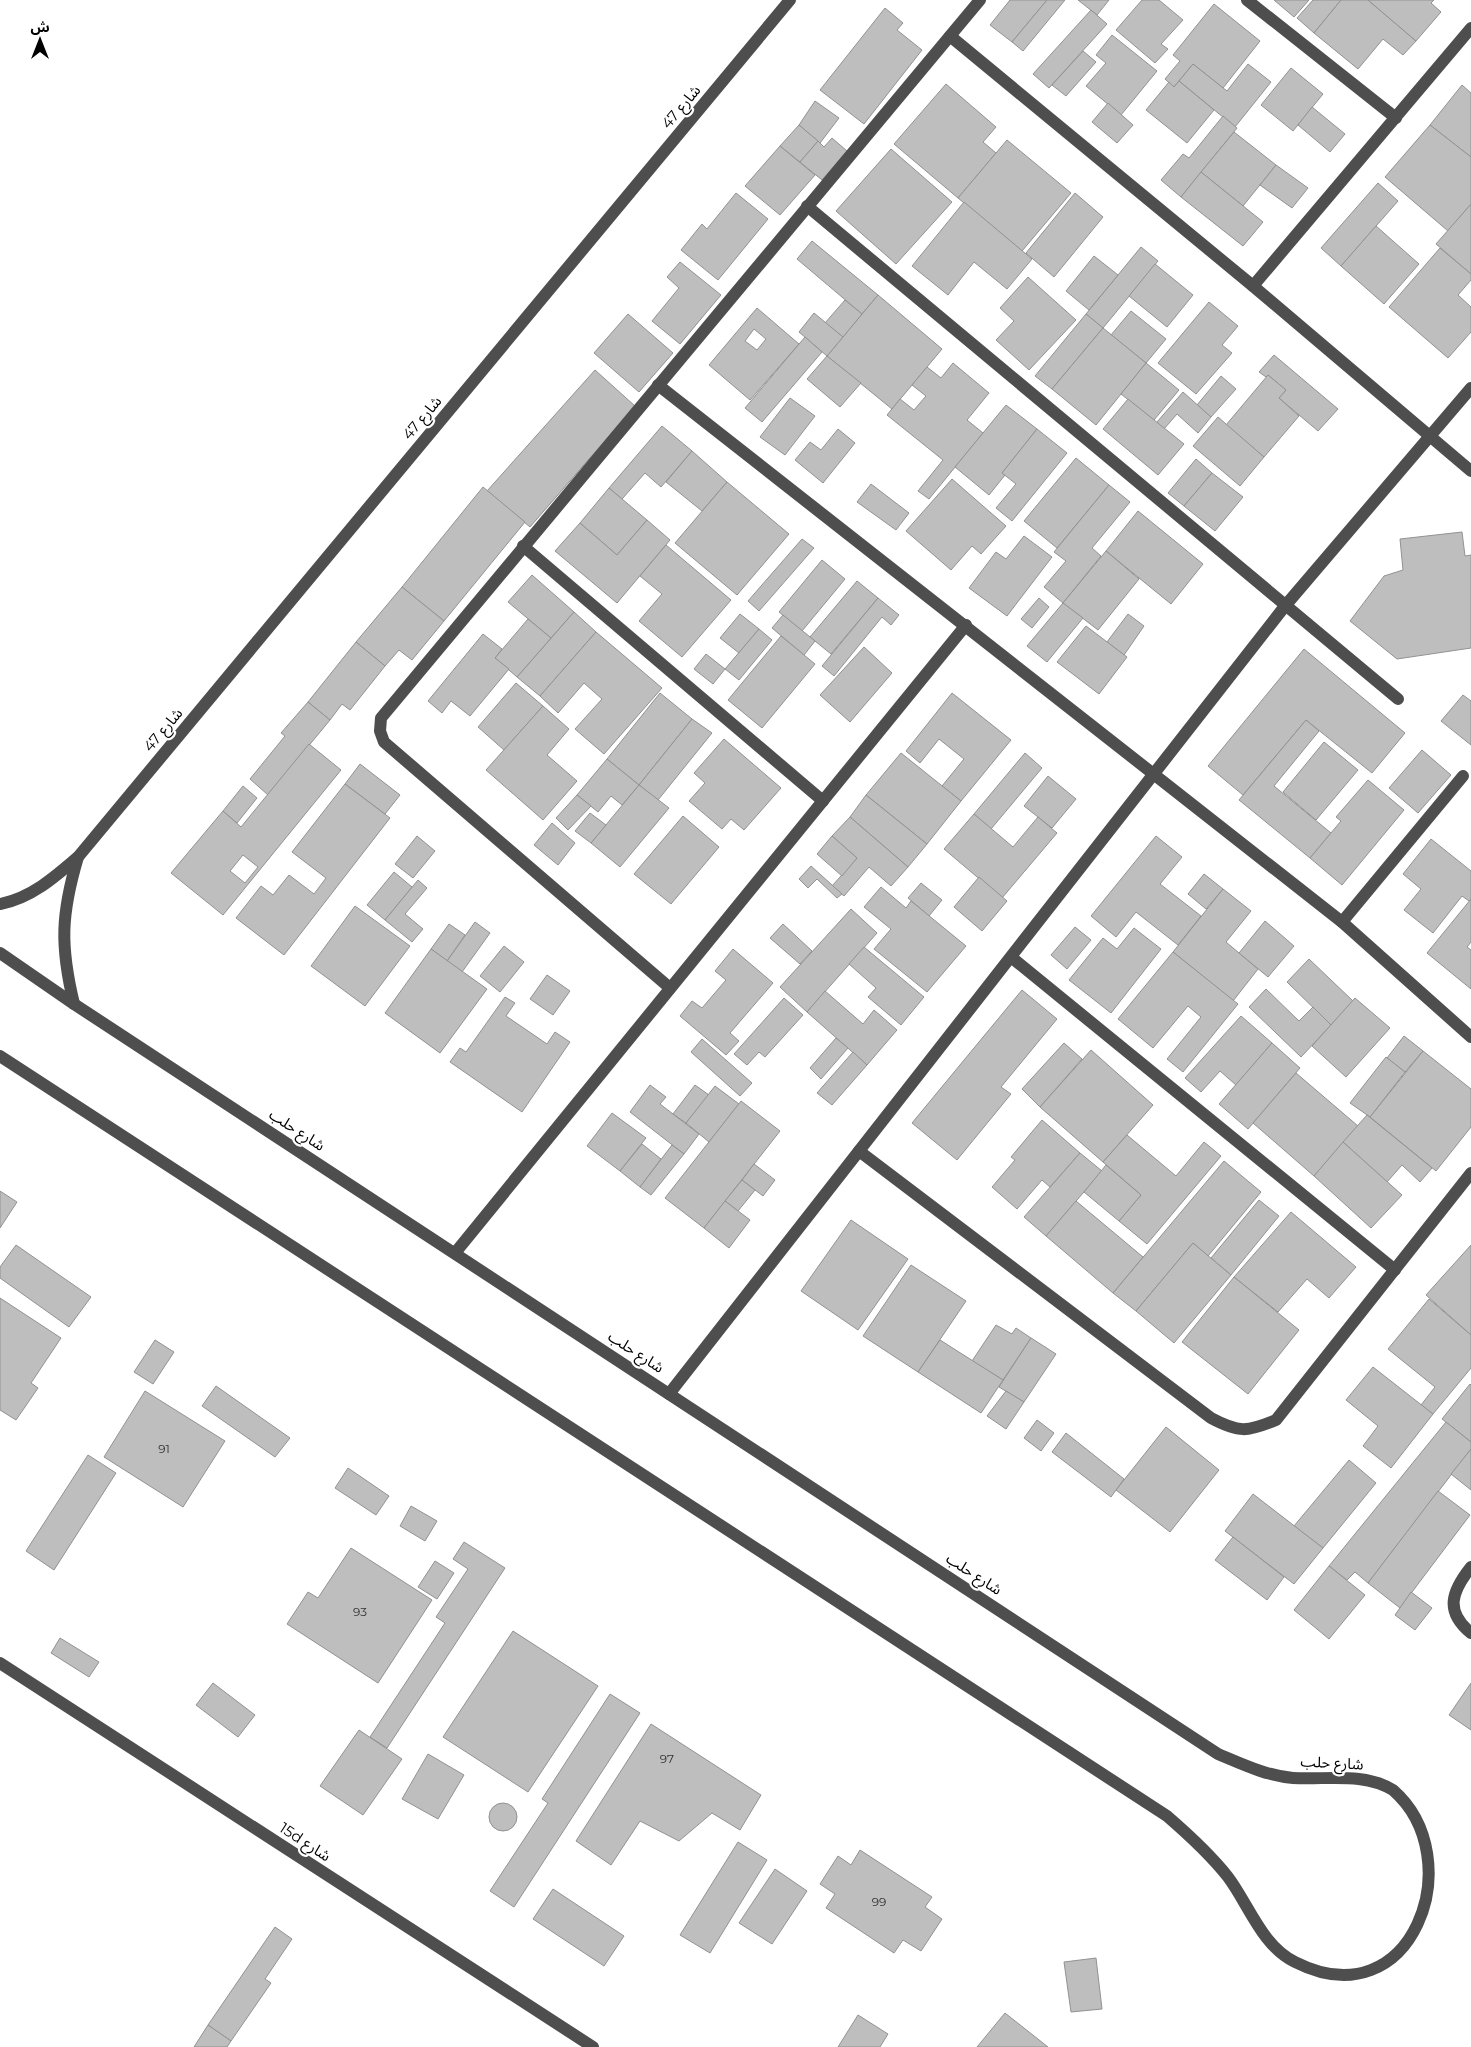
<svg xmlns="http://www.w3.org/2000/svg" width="1471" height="2047" font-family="Montserrat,'Noto Sans Arabic',sans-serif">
	<rect width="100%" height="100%" fill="#fff"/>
	<g fill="#bebebe" stroke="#929292" fill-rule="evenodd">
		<path d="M1010,0H1047L1012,42L990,25Z"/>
		<path d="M1047,0H1065L1023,51L1012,42Z"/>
		<path d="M1078,0H1109L1097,15Z"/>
		<path d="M1142,0H1159L1183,20L1161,44L1168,49L1155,63L1116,30Z"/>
		<path d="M1274,0H1309L1294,17Z"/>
		<path d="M1313,0H1341L1314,33L1297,18Z"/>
		<path d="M1341,0H1368L1416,41L1403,55L1383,39L1358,69L1314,33Z"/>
		<path d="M1368,0H1434L1431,3L1441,12L1416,41Z"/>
		<path d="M1214,4L1260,41L1223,88L1193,64L1174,87L1165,79L1180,61L1173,55Z"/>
		<path d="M885,8L903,23L897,30L922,50L864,124L820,90Z"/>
		<path d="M1091,10L1107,24L1049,88L1033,74Z"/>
		<path d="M1112,35L1157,71L1121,115L1086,86L1106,63L1096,55Z"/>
		<path d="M1083,51L1096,62L1066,96L1052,85Z"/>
		<path d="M1193,64L1227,91L1248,64L1271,82L1235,127L1179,81Z"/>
		<path d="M1291,68L1323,94L1293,131L1261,105Z"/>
		<path d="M1179,81L1214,110L1187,143L1146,110L1169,82L1174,87Z"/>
		<path d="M946,84L996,127L983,142L996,153L958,198L894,144Z"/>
		<path d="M1462,85L1471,93V157L1430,125Z"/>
		<path d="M815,101L839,118L820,143L799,125Z"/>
		<path d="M1108,103L1133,125L1117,143L1092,122Z"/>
		<path d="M1312,107L1345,134L1330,152L1298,125Z"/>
		<path d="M1223,116L1237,128L1181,197L1161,180L1183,154L1189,158Z"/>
		<path d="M799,125L818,141L800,162L780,146Z"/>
		<path d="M1430,125L1471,157V204L1448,231L1385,177Z"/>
		<path d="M1234,132L1276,165L1243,206L1201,172Z"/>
		<path d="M832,138L847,151L822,180L800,162L818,141L824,147Z"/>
		<path d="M1007,140L1071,193L1022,251L958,198Z"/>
		<path d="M780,146L815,175L780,215L745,186Z"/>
		<path d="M891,149L952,202L896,264L836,211Z"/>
		<path d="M1276,165L1308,188L1292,208L1260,185Z"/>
		<path d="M1201,172L1263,222L1243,246L1181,197Z"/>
		<path d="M1378,183L1398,201L1341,266L1321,248Z"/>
		<path d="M736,193L768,219L718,280L681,250L702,224L707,229Z"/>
		<path d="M1075,193L1103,217L1054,277L1026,253Z"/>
		<path d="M964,202L1032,259L1007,289L974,262L948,295L912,266Z"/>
		<path d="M1471,204V274L1436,244Z"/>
		<path d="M1376,226L1419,264L1384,304L1341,266Z"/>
		<path d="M812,241L878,295L862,314L797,259Z"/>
		<path d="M1141,247L1158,261L1103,328L1086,314Z"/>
		<path d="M1440,248L1471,274V280L1458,295L1471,307V332L1448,358L1389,307Z"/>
		<path d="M1094,256L1118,275L1089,310L1066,291Z"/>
		<path d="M680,262L721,295L680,344L652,321L679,288L667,277Z"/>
		<path d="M1155,264L1193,295L1167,327L1129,296Z"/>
		<path d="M1028,277L1076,320L1029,370L996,340L1014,321L1000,308Z"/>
		<path d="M878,295L942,349L892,409L827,356Z"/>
		<path d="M845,300L862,314L843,337L825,323Z"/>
		<path d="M1209,302L1238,326L1222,345L1232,353L1196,394L1158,363Z"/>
		<path d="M757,308L799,344L750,400L709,365ZM754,329L766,339L757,350L745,341Z"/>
		<path d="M1131,311L1166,339L1146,363L1111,335Z"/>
		<path d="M814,313L843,337L827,356L799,332Z"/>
		<path d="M628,314L673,353L639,392L594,353Z"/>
		<path d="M1086,314L1103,328L1052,389L1035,376Z"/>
		<path d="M1103,328L1146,363L1096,425L1052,389Z"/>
		<path d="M805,337L822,352L762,422L745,408Z"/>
		<path d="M1274,355L1338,409L1318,431L1279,398L1286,390L1268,375L1266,377L1259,372Z"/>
		<path d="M827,356L861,383L840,407L807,379Z"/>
		<path d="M953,363L989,393L967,420L983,433L929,499L918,491L943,460L887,415L900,399L914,410L926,396L912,385L927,367L941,378Z"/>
		<path d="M1146,363L1179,390L1154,420L1121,394Z"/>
		<path d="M595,370L635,406L530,527L487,491Z"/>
		<path d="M1268,375L1286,390L1279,398L1299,416L1264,457L1226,425Z"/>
		<path d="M1221,376L1236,389L1211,417L1197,405Z"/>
		<path d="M1183,392L1211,417L1198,433L1177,414L1164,429L1157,422Z"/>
		<path d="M790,398L815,416L785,455L760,437Z"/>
		<path d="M1128,399L1184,444L1158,475L1103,429Z"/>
		<path d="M1006,405L1037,429L1002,473L1005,475L989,495L955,467Z"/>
		<path d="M1218,417L1264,457L1240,486L1193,446Z"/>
		<path d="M662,426L692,451L661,487L645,473L622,499L609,488Z"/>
		<path d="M838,429L855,443L823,483L795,460L810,442L821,450Z"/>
		<path d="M1037,429L1067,453L1012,521L996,508L1016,484L1002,473Z"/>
		<path d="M692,451L727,482L702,511L666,482Z"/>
		<path d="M1076,458L1109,485L1057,548L1024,521Z"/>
		<path d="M1196,459L1212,473L1184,506L1168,493Z"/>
		<path d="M1212,473L1243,497L1215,531L1184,506Z"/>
		<path d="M952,479L1006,526L981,554L972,546L951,570L906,531Z"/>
		<path d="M727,482L789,534L737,595L675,543Z"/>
		<path d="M871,484L909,513L896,530L857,502Z"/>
		<path d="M1109,485L1130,502L1092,548L1101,556L1063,603L1044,587L1066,561L1054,552Z"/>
		<path d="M483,487L525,522L444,621L402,587Z"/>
		<path d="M609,488L647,520L617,555L580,523Z"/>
		<path d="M1138,511L1203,564L1171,604L1106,551Z"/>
		<path d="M647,520L670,540L617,603L555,551L580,523L617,555Z"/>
		<path d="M1462,532L1465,556L1471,555V648L1397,659L1350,621L1384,576L1403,570L1400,539Z"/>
		<path d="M1024,536L1052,557L1007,616L969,588L996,552L1006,559Z"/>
		<path d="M802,539L814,548L759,611L748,601Z"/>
		<path d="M666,545L731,600L682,657L639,621L662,594L640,576Z"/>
		<path d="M1106,551L1139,579L1098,630L1063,603Z"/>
		<path d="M822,560L845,579L802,631L779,612Z"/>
		<path d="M532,575L574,612L551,638L508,602Z"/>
		<path d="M857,581L878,598L831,654L810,637Z"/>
		<path d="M402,587L444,621L412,660L399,650L385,666L356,642Z"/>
		<path d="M878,598L899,615L891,625L882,617L834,676L822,666Z"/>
		<path d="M1039,598L1049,607L1032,628L1021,619Z"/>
		<path d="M1063,603L1083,618L1047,662L1027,646Z"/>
		<path d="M574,612L596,632L540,696L517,677Z"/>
		<path d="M740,614L759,629L739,653L720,638Z"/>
		<path d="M1128,614L1144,626L1124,655L1107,642Z"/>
		<path d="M783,615L815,641L804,655L772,628Z"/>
		<path d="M528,619L551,638L517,677L495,658Z"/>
		<path d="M1086,626L1127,657L1099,694L1057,662Z"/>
		<path d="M759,629L772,640L739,680L725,669Z"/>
		<path d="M596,632L662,688L604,754L575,729L602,699L584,683L558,713L540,696Z"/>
		<path d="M483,634L502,649L495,658L509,669L470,716L451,701L442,713L428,701Z"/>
		<path d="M781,636L815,664L762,728L728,700Z"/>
		<path d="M356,642L385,666L350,710L342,704L330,720L308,702Z"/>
		<path d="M864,647L892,673L850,722L820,695Z"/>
		<path d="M1304,649L1405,733L1372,773L1306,720L1243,795L1208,766Z"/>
		<path d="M706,654L725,669L713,684L694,669Z"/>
		<path d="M516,683L543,706L504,750L478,727Z"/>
		<path d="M660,693L692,719L639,785L607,759Z"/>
		<path d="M952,693L1011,740L961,801L942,786L964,759L939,739L920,763L906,751Z"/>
		<path d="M1463,695L1471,701V745L1441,721Z"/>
		<path d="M308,702L330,720L268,795L250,779L285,736L281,733Z"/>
		<path d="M543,706L569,729L547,755L577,781L543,820L486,770Z"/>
		<path d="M692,719L712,733L658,800L639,785Z"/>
		<path d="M1306,720L1319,731L1274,786L1331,833L1310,858L1239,800Z"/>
		<path d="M724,739L781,788L744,830L731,819L722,829L689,801L705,783L694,773Z"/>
		<path d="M1324,742L1358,770L1316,820L1283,792Z"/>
		<path d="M309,744L341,770L223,915L171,873L223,811L241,827ZM243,855L258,867L245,883L230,871Z"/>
		<path d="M1422,750L1451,775L1418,813L1389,788Z"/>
		<path d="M901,753L961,801L927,844L866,795Z"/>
		<path d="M1025,753L1042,768L991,829L974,814Z"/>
		<path d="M607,759L639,785L622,805L611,796L598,812L577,795Z"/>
		<path d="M360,764L400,795L385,814L345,784Z"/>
		<path d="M1048,776L1076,799L1052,828L1024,806Z"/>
		<path d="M1368,780L1404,810L1342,885L1310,858L1341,821L1336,817Z"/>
		<path d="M345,784L390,818L284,955L236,918L261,886L273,895L289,875L314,894L326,878L292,852Z"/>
		<path d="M639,785L669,808L620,867L591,843Z"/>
		<path d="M243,786L257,798L237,823L223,811Z"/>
		<path d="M577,795L591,806L568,830L556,818Z"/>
		<path d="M866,795L927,844L908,867L850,817Z"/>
		<path d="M590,813L606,825L591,843L575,831Z"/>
		<path d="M974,814L1013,847L1038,817L1057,833L1002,898L944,849Z"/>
		<path d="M683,816L719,847L671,904L634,874Z"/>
		<path d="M850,817L908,867L891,886L869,867L844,896L832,886L857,858L832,836Z"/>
		<path d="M552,823L575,843L558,865L534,845Z"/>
		<path d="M417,836L435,851L413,878L395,864Z"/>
		<path d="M832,836L857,858L842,876L817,854Z"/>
		<path d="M1156,836L1182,857L1160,884L1201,916L1178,945L1136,912L1116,937L1091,916Z"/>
		<path d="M1431,839L1471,871V899L1469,901L1462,896L1433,933L1404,910L1421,889L1403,874Z"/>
		<path d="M811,866L842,894L837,898L817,879L808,888L799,879Z"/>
		<path d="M394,872L412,887L385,920L367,905Z"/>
		<path d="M1204,874L1223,889L1206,909L1188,894Z"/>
		<path d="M979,877L1007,901L982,931L954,907Z"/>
		<path d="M418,880L427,888L405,914L423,929L412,942L385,920Z"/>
		<path d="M921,883L942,900L929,916L908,898Z"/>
		<path d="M881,887L906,908L911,901L966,946L927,992L874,949L891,929L864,907Z"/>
		<path d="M1223,889L1251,911L1226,942L1258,969L1233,1001L1173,952Z"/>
		<path d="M1471,899V942L1467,947L1471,950V989L1427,953Z"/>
		<path d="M355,906L410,946L365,1006L311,966Z"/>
		<path d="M851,909L877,933L807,1012L780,987Z"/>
		<path d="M1265,921L1294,946L1268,977L1239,953Z"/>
		<path d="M475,922L490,933L462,972L447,961Z"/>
		<path d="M449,924L465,935L447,961L431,949Z"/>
		<path d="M783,924L812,951L800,964L770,938Z"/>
		<path d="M1075,927L1091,940L1067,969L1051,955Z"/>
		<path d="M1134,928L1161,949L1111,1013L1069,980L1103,938L1117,949Z"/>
		<path d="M504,946L524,962L500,992L480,976Z"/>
		<path d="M864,947L924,997L901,1025L868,997L876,988L849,964Z"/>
		<path d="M431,949L487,989L440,1053L385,1013Z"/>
		<path d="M733,949L773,983L730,1033L739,1041L726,1055L680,1016L692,1001L702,1008L726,980L715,971Z"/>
		<path d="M1173,952L1238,1004L1183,1072L1167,1059L1201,1017L1188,1006L1153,1048L1118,1019Z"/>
		<path d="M1309,959L1353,1001L1331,1025L1287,982Z"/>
		<path d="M547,975L570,991L553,1015L530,999Z"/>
		<path d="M1266,989L1299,1021L1313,1007L1331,1025L1301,1057L1249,1007Z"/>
		<path d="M1022,990L1057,1019L1001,1087L1011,1094L957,1160L912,1123Z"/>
		<path d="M825,991L863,1024L874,1010L897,1030L867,1065L807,1012Z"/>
		<path d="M505,997L515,1003L506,1016L547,1044L555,1032L570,1042L522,1112L450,1062L460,1048L466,1052Z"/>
		<path d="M784,998L803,1015L765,1057L759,1052L747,1065L734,1054Z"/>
		<path d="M1355,998L1390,1028L1346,1077L1312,1046Z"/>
		<path d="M1241,1016L1272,1043L1236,1085L1220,1071L1201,1092L1185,1078Z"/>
		<path d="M1404,1036L1423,1051L1405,1072L1387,1058Z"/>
		<path d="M836,1038L848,1048L821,1079L810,1068Z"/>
		<path d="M702,1039L752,1083L740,1096L691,1052Z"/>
		<path d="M1064,1043L1082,1059L1040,1107L1022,1089Z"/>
		<path d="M1272,1043L1300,1068L1248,1129L1219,1104Z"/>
		<path d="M1091,1050L1153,1105L1103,1162L1040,1107Z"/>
		<path d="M1423,1051L1471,1089V1127L1436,1171L1370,1117Z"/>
		<path d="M853,1052L867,1065L832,1105L817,1093Z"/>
		<path d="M1386,1057L1405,1072L1370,1117L1350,1103Z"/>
		<path d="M1296,1073L1358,1126L1314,1176L1253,1123Z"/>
		<path d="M650,1085L666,1097L660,1104L699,1134L684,1154L630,1112Z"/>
		<path d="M695,1085L709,1095L686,1123L673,1114Z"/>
		<path d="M715,1086L739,1104L709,1142L686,1123Z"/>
		<path d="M741,1101L780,1131L704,1228L665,1198Z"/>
		<path d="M612,1113L646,1138L620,1171L587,1146Z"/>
		<path d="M1367,1115L1432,1168L1420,1182L1402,1165L1387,1182L1343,1142Z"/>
		<path d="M1042,1120L1080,1153L1050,1187L1042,1180L1017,1209L992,1187L1015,1160L1011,1157Z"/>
		<path d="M1127,1135L1176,1176L1204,1142L1221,1156L1147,1244L1119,1221L1141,1195L1103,1162Z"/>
		<path d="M1343,1142L1402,1195L1371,1228L1314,1176Z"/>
		<path d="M642,1144L661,1159L640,1187L620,1171Z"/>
		<path d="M672,1145L684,1154L651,1195L640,1187Z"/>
		<path d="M1080,1153L1102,1171L1046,1236L1024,1217Z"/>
		<path d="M1224,1161L1261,1192L1208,1256L1193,1243L1136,1311L1113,1293Z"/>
		<path d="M754,1164L775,1180L763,1196L742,1180Z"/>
		<path d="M1106,1165L1141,1195L1119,1221L1084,1192Z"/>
		<path d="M742,1180L755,1190L738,1211L725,1201Z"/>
		<path d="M0,1191L17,1202L0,1228Z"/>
		<path d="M1259,1200L1279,1216L1231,1275L1211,1258Z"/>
		<path d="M725,1201L750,1220L729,1248L704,1228Z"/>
		<path d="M1076,1201L1143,1257L1113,1293L1046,1236Z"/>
		<path d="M1291,1212L1356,1267L1329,1298L1307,1279L1278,1312L1234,1277Z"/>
		<path d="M851,1220L908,1259L858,1330L801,1291Z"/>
		<path d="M1193,1243L1231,1275L1174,1343L1136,1311Z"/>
		<path d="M16,1245L91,1297L69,1327L0,1278V1267Z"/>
		<path d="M1471,1245V1335L1426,1295Z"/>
		<path d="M911,1265L966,1301L918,1372L863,1336Z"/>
		<path d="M1234,1277L1299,1330L1248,1394L1182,1342Z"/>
		<path d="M0,1298L61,1338L31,1383L38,1388L16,1420L0,1410Z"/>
		<path d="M1429,1299L1471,1335V1368L1433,1414L1421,1405L1435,1387L1388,1349Z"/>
		<path d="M996,1325L1012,1334L1016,1328L1031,1338L1003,1380L972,1361Z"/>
		<path d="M1031,1338L1056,1354L1024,1402L999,1387Z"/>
		<path d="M155,1340L174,1352L153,1384L134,1372Z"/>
		<path d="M940,1340L1003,1380L981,1413L918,1372Z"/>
		<path d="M1373,1367L1433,1414L1391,1468L1363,1446L1378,1426L1346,1400Z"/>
		<path d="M1470,1384L1471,1385V1442L1442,1419Z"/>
		<path d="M216,1386L290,1438L275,1457L202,1406Z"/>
		<path d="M145,1391L225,1441L183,1507L104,1457Z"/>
		<path d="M1006,1391L1024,1402L1006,1429L987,1416Z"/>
		<path d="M1037,1420L1054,1433L1041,1451L1024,1438Z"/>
		<path d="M1446,1422L1471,1442V1449L1368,1583L1355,1572L1347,1580L1329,1566Z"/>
		<path d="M1166,1427L1219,1470L1170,1532L1116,1490Z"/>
		<path d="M1066,1433L1124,1479L1111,1497L1052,1452Z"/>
		<path d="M1471,1449V1490L1451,1474Z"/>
		<path d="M88,1455L116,1473L54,1570L26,1551Z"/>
		<path d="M1349,1460L1376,1483L1323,1548L1294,1526Z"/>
		<path d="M348,1468L389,1496L376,1515L335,1488Z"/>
		<path d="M1438,1491L1470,1515L1400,1608L1368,1583Z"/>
		<path d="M1253,1494L1323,1548L1294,1584L1225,1531Z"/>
		<path d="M411,1506L437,1521L425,1541L400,1526Z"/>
		<path d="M1233,1537L1284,1577L1267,1600L1215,1560Z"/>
		<path d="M464,1542L505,1568L387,1748L370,1737L445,1623L436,1617L468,1569L453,1559Z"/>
		<path d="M351,1548L432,1600L378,1683L287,1624L308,1592L318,1598Z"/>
		<path d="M435,1561L454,1573L437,1599L418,1587Z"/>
		<path d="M1329,1566L1365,1595L1329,1639L1294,1610Z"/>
		<path d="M1411,1592L1432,1608L1415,1630L1395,1615Z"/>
		<path d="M513,1631L598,1686L528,1792L443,1737Z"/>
		<path d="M60,1638L99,1662L89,1677L51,1653Z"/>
		<path d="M213,1683L255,1715L238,1737L196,1705Z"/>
		<path d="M1471,1683V1730L1449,1715Z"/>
		<path d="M610,1694L640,1713L514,1907L490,1891L548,1803L542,1799Z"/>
		<path d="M651,1724L761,1795L740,1830L712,1813L679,1841L640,1821L611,1865L576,1841Z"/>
		<path d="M359,1730L402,1759L363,1815L320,1786Z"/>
		<path d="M428,1754L464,1775L438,1819L402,1799Z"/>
		<circle cx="503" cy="1817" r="14"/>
		<path d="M738,1842L767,1860L710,1953L680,1935Z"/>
		<path d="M860,1850L932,1897L925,1907L942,1919L921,1951L903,1940L894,1953L826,1908L835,1894L820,1884L838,1856L851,1865Z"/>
		<path d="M775,1869L807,1891L772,1944L739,1923Z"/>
		<path d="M553,1889L624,1936L604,1966L533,1919Z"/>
		<path d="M275,1927L292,1939L265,1979L271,1983L231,2041L208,2025Z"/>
		<path d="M1096,1958L1102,2009L1071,2012L1064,1962Z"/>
		<path d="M1005,2013L1048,2047H977Z"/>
		<path d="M858,2015L888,2034L880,2047H838Z"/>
		<path d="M208,2025L231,2041L227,2047H194Z"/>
	</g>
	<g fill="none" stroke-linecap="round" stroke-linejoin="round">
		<g stroke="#4e4e4e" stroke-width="12">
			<path d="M1247,0L1396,118"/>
			<path d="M950,36L1253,286L1471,471"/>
			<path d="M807,206L1398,699"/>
			<path d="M1253,286L1471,28"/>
			<path d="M658,385L1342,922L1471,1037"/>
			<path d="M523,546L823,801"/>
			<path d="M0,904C31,898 55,877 78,857L790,0"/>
			<path d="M1342,922L1463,776"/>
			<path d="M0,953L74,1004L1218,1754C1242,1764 1267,1776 1293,1778C1326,1780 1364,1772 1393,1790C1471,1858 1413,2022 1295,1962C1262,1946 1249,1905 1228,1877C1210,1854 1189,1835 1167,1816L0,1056"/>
			<path d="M1011,957L1395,1270"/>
			<path d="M670,988L384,742L380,731L381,718L980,0"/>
			<path d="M74,1004C60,946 61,914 78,857"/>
			<path d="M859,1151L1211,1418C1239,1433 1247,1432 1276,1420L1471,1173"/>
			<path d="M455,1253L966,625"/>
			<path d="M669,1394L1285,606L1471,388"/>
			<path d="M1471,1567C1452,1591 1444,1611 1471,1633"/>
			<path d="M0,1663L593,2047"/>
		</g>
	</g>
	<g text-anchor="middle" stroke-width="4.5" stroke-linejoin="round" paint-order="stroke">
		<g font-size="12" fill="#303030">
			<text x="164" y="1453">91</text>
			<text x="360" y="1616">93</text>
			<text x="667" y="1763">97</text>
			<text x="879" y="1906">99</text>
		</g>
		<g font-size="15" fill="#000" stroke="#fff">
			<text transform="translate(681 107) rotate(-50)" y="5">شارع 47</text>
			<text transform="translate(422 418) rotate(-50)" y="5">شارع 47</text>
			<text transform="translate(163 730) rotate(-50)" y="5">شارع 47</text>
			<text transform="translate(297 1130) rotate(33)" y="5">شارع حلب</text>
			<text transform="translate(636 1352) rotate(33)" y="5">شارع حلب</text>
			<text transform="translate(974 1574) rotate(33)" y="5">شارع حلب</text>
			<text transform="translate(1332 1763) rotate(3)" y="5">شارع حلب</text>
			<text transform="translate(305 1842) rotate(33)" y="5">15d شارع</text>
		</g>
	</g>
	<g transform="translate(40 40)" stroke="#ffffff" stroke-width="4" paint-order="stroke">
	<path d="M0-4L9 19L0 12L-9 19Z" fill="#000000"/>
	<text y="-8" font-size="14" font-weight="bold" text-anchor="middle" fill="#000000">ش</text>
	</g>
</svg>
